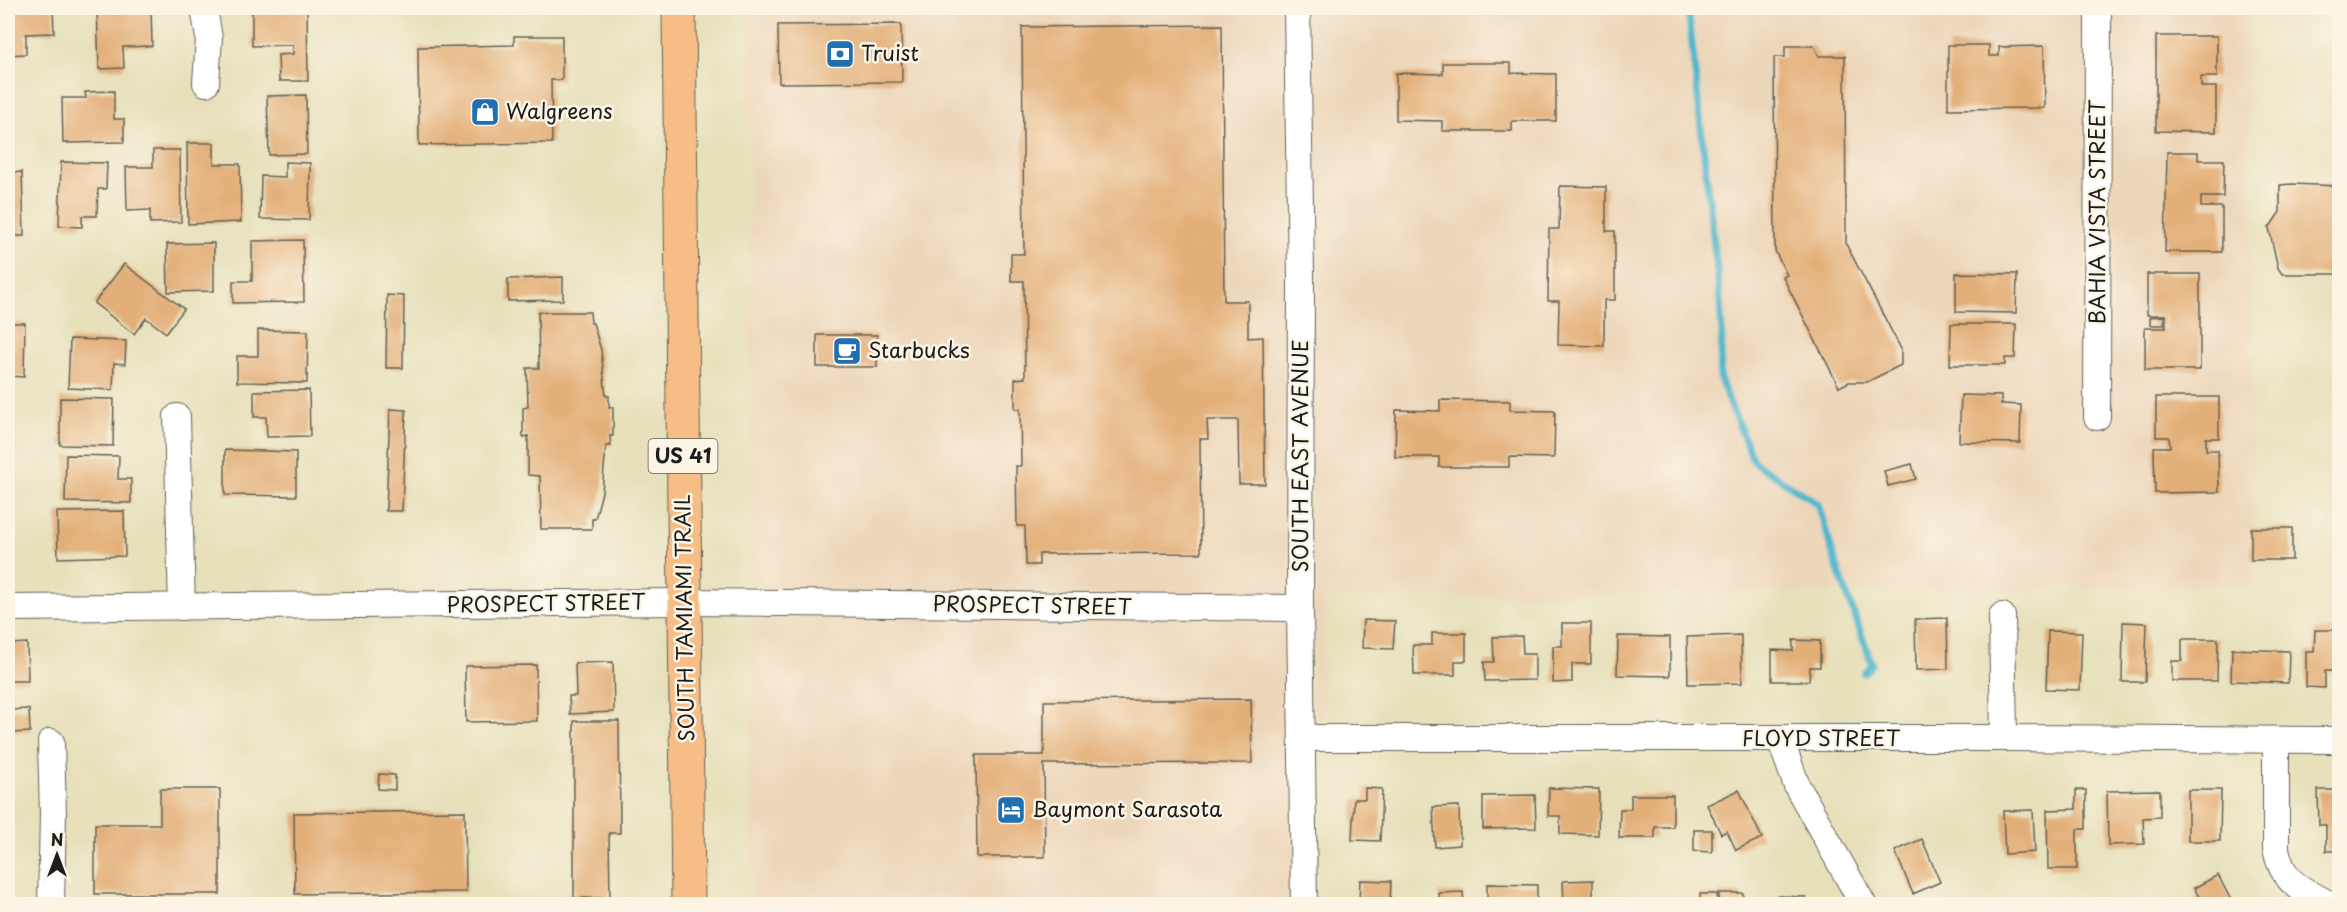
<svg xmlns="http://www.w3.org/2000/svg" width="2347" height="912" font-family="'Playpen Sans',sans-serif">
	<rect width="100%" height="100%" fill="#fcf5e5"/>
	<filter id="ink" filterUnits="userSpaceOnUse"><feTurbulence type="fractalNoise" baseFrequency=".0167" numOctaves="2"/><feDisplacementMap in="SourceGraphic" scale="12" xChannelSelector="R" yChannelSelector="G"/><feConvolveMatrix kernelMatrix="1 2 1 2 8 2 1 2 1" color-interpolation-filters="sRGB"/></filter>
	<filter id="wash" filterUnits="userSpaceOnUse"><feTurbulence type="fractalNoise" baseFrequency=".008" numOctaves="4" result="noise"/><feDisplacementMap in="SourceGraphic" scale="24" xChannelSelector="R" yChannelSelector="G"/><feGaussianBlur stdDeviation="1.35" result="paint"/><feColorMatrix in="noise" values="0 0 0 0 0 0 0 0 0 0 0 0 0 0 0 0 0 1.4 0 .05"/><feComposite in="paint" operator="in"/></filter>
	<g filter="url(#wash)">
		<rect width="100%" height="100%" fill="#e7e0bb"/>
		<g fill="#edd7bb">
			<path d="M749,8H1286L1289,278V596L751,591Z"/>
			<path d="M1308,8H2087L2086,428L2108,429L2110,278L2109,8H2248L2255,586L1324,598L1323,726H1313Z"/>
			<path d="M751,616L1289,621L1293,904H752Z"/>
		</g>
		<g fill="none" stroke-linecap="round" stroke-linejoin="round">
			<path stroke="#4fb6cd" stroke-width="7" d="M1688,8L1720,299L1722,333L1720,379L1754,462L1818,504L1836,564L1872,664L1864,673"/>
		</g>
		<g id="blocks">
			<g fill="#e3af78">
				<path d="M8,8H53L54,33L26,34V54L8,55Z"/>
				<path d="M97,8H151L152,46L123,47L124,68L99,69Z"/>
				<path d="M252,8H307L308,81H279L278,55L293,54V45L252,46Z"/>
				<path d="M901,24L902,82L779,83L778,25Z"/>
				<path d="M1222,25L1224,301H1248V338L1263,337L1265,484H1239L1238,420H1207L1208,439H1200L1201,553L1039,554V565H1026L1025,526H1017L1016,466H1021L1020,409H1015V379L1025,378L1024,281H1011V254H1024L1022,27Z"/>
				<path d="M514,36H562V80H551L552,143L419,145L418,47L514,45Z"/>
				<path d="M2156,36H2217V77H2201V87H2216V132L2156,131Z"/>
				<path d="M1948,45H1989V56H1999V47L2044,46L2045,108L1948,109Z"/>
				<path d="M1785,46H1814L1819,56H1845L1846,244L1901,349V365L1867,382H1849L1839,387L1783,277L1787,275L1775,251L1774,57H1785Z"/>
				<path d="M1443,63H1511V73L1556,74V121H1512V131H1442V121L1396,120V73L1443,74Z"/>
				<path d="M114,91V119H124V142L63,143L62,98H86L85,92Z"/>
				<path d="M306,95L307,154L269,155L267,96Z"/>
				<path d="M187,143H214V164H240L241,222L188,224Z"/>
				<path d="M153,150H180L181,222L150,223V210L127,211L126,167H153Z"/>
				<path d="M2167,152H2198V160H2224L2223,197H2201V207H2222V252H2165Z"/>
				<path d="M61,162L107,163L106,189H98L97,216H82V227L59,226Z"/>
				<path d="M285,162L310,163L309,220L260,219L261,176L285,177Z"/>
				<path d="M22,172L24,236H8V173Z"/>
				<path d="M2292,184L2340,186V274H2282L2278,268L2269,228L2280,212V185Z"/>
				<path d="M1560,186L1606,187V231H1615V300H1604V346L1558,345L1559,301H1548L1549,229H1559Z"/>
				<path d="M303,240L304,302L233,303V281H252V241Z"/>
				<path d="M214,243V291L168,292L167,244Z"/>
				<path d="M124,264L184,309L166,333L146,318L134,334L94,303Z"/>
				<path d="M1956,273L2017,274L2016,313L1956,312Z"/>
				<path d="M2147,274H2200V370H2145V328H2166V315H2147Z"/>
				<path d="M563,277V300L508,301V279Z"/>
				<path d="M387,295L404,296L403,368H386Z"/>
				<path d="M538,312H590L591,323H593L601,350L606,396H609V407H613V436H610L611,446H606L602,492L595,519H592V529H541L540,476L528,475V436L523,437V408L528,407L527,368H539Z"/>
				<path d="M2164,316V325H2150V317Z"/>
				<path d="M8,323H25L24,377L8,376Z"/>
				<path d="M1951,324H2016L2015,358H2005V365H1950Z"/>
				<path d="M258,330L308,331L307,383L237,382V356H258Z"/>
				<rect x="817" y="335" width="60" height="32"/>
				<path d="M70,339L126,341L125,364L114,363L113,390L68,388Z"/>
				<path d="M309,390L310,436L267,437L266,417H254V391Z"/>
				<path d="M1961,395L2001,396V404L2021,405L2020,443L1959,442Z"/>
				<path d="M2156,397H2219V438H2206V450H2218L2219,492L2155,493L2154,447H2170L2169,437H2156Z"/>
				<path d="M60,398L114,399L113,446L60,445Z"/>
				<path d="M1440,400L1510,401V410L1555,411L1554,458L1509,457V467H1439V457H1395L1396,410L1440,411Z"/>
				<path d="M390,409L406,410L402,511H386Z"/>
				<path d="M225,450L296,452V496L225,495Z"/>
				<path d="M66,455L119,456L118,479H131V503L65,502Z"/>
				<path d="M1912,464L1916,479L1888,486L1884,471Z"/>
				<path d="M124,511L125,556L58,558L57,512Z"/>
				<rect x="2251" y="528" width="41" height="32"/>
				<path d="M1947,618L1948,669L1916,670L1915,619Z"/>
				<path d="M1363,620L1395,621L1393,649L1362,648Z"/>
				<path d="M2123,622L2147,623L2145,682H2122Z"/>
				<path d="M1562,623H1591V664H1572V682L1553,683V646H1562Z"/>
				<path d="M2315,630H2340V671H2325V688L2306,687V652H2314Z"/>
				<path d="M2048,631L2082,632L2080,690L2046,689Z"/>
				<path d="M1432,633H1466V661H1455V675H1414L1413,645H1432Z"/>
				<path d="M1741,635L1742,683L1688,684L1687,637Z"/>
				<path d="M1522,636L1523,654H1535V680L1485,681L1484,662H1494L1493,637Z"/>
				<path d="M1618,636L1670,637V676L1617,675Z"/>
				<path d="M2182,639H2218L2217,681H2172V661H2182Z"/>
				<path d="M1793,640L1820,641V667H1810L1809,681H1772V650L1793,651Z"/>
				<path d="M27,643L28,681H8V644Z"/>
				<path d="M2232,649L2289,651L2288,683L2231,681Z"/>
				<path d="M613,662L614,712L570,714L569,696H576L575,663Z"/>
				<path d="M536,665L537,721L466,722L465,666Z"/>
				<path d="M1251,699L1252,763L1044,764L1045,857H977L976,755H1044V701Z"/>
				<path d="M29,709L30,732L8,733V710Z"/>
				<path d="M574,721H619L620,833H609L610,898H574Z"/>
				<path d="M379,774L395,775V790L378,789Z"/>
				<path d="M1365,788L1382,789L1380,841L1352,840L1354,799H1365Z"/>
				<path d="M1549,788L1599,789L1598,835L1560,834V816H1548Z"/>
				<path d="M160,789H220V894H95V824H160Z"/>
				<path d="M1739,790L1762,838L1736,850L1727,831L1721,834L1707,805Z"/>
				<path d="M2076,790H2086V829H2077V869H2048L2047,810L2076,809Z"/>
				<path d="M2160,790V817L2143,818L2144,844L2108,845L2107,791Z"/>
				<path d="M2188,790H2221L2220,841H2188Z"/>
				<path d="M2318,790H2336V808H2340V851H2326V825H2319Z"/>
				<path d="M1535,795L1536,828L1483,829V796Z"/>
				<path d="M1631,795H1673V827H1655V838H1619L1620,809H1631Z"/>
				<path d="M1459,806L1460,845L1435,847L1433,807Z"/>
				<path d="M2033,810L2035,852L2005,854L2003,811Z"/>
				<path d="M465,811L466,892L295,894L294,813Z"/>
				<path d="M1694,830H1712V852L1694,851Z"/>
				<path d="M1922,839L1940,882L1913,894L1895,851Z"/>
				<path d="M2218,875L2233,904H2185L2199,897L2194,888Z"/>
				<path d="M1360,880L1391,881L1390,904H1359Z"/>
				<path d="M1593,880V904H1564L1563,881Z"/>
				<path d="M1487,884L1537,885V904H1487Z"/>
				<path d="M1463,892L1464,904H1440L1439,893Z"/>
				<rect x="1719" y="893" width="24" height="11"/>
				<rect x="1700" y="894" width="17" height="8"/>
				<path d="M1778,896L1806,897V904H1778Z"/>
				<rect x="1633" y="902" width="41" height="2"/>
			</g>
		</g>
	</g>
	<g filter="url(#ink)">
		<use href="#blocks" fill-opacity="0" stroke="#636154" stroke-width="1.5"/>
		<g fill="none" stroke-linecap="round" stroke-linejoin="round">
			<g stroke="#636154" stroke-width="28">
				<g id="minor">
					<path d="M204,8L209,38L206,83"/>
					<path d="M1297,8L1301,277L1300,608L1304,904"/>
					<path d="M177,417L182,607"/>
					<path d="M2097,417L2098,8"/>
					<path d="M8,608L684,602L1300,608"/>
					<path d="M2002,616L2004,738"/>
					<path d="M1302,738H2004L2340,740"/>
					<path d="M1780,739L1797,786L1863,904"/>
					<path d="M2276,740V849C2283,884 2300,888 2329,904"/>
					<path d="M51,742L53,814L51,904"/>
				</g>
			</g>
			<g stroke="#636154" stroke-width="35">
				<path id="primary" d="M679,8L688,904"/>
			</g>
			<use href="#minor" stroke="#fff" stroke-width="26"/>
			<use href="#primary" stroke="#f6be86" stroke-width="33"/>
		</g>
	</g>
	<defs>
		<g id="bank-square" transform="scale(1.5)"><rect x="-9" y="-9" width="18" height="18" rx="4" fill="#1f6fb2" stroke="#fcf5e5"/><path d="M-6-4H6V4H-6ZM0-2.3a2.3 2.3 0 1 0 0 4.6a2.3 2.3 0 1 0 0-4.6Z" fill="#fff"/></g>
		<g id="shop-square" transform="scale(1.5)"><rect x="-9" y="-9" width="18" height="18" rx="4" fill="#1f6fb2" stroke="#fcf5e5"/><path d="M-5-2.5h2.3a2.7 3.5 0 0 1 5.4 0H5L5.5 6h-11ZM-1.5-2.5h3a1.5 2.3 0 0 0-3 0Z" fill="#fff"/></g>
		<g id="cafe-square" transform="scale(1.5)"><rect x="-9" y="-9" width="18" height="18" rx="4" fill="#1f6fb2" stroke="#fcf5e5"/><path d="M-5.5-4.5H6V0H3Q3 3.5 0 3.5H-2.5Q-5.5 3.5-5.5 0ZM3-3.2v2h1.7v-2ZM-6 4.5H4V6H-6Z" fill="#fff"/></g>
		<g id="hotel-square" transform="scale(1.5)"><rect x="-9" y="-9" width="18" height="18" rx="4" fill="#1f6fb2" stroke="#fcf5e5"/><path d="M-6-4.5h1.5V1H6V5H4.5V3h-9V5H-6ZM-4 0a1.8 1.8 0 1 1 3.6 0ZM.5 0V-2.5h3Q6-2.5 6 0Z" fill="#fff"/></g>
	</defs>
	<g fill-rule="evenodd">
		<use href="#bank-square" x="840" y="54"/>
		<use href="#shop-square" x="485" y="112"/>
		<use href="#cafe-square" x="847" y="351"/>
		<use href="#hotel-square" x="1011" y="810"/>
	</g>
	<g text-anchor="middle" stroke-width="5" stroke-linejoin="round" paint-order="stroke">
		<rect fill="#fcf5e5" stroke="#5f5d58" stroke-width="1.5" x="648.5" y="439" width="69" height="34" rx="4.5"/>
		<g font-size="20" font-weight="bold" fill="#1c1c1c">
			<text x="683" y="463">US 41</text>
		</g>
		<g font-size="21" fill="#1c1c1c" stroke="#fcf5e5" text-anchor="start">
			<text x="861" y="61">Truist</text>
			<text x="506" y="119">Walgreens</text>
			<text x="868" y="358">Starbucks</text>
			<text x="1032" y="817">Baymont Sarasota</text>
		</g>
		<g font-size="21" fill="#1c1c1c" stroke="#fcf5e5">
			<text transform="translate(2098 212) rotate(-90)" y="7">BAHIA VISTA STREET</text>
			<text transform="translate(1301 456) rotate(-90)" y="7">SOUTH EAST AVENUE</text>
			<text transform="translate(546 604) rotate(-1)" y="7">PROSPECT STREET</text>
			<text transform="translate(1032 606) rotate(1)" y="7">PROSPECT STREET</text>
			<text transform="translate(685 618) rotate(-91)" y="7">SOUTH TAMIAMI TRAIL</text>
			<text x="1821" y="746">FLOYD STREET</text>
		</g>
	</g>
	<rect width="2347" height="912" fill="none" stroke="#fcf5e5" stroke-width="30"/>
	<g transform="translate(57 855)" stroke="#fcf5e5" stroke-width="4.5" paint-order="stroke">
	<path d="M0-4.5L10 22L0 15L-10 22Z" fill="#1c1c1c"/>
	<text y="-9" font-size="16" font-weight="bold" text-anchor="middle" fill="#1c1c1c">N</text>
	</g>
</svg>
